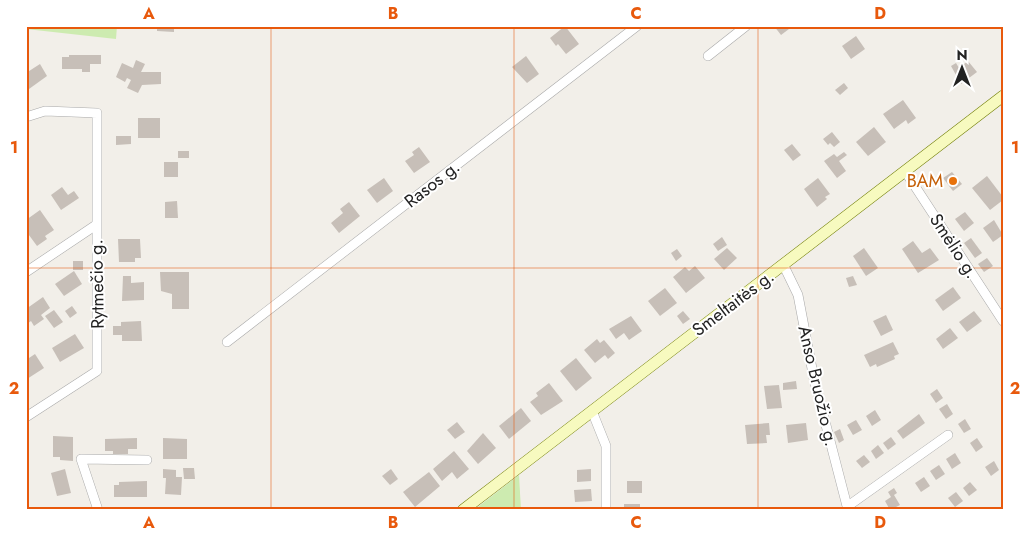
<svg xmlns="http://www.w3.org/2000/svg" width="1029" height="536" font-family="Jost,sans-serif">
	<rect width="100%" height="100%" fill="#f2efe9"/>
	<g fill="#cdebb0">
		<path d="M26,26H117L116,39L26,29Z"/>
		<path d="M519,475L521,510H474Z"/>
	</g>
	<g fill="#c7bfb8">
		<path d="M157,26H174V32L157,31Z"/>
		<path d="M565,26L579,44L566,54L558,44L556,46L550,38Z"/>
		<path d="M774,26H793L781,35Z"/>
		<path d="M856,36L865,49L851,59L842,46Z"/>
		<path d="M69,55H101V64H90V72H82V69H62V57H69Z"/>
		<path d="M526,56L539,74L527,83L512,67Z"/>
		<path d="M136,60L145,64L141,72H161V84L142,85L138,93L127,88L131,80L127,78L125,82L116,77L122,63L133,68Z"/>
		<path d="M968,61L977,72L961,84L951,66L956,63L959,68Z"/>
		<path d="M40,64L47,76L29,89L26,73Z"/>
		<path d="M844,83L848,88L840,95L835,90Z"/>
		<path d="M903,100L916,118L908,124L906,120L894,129L883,114Z"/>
		<rect x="138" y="118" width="22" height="20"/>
		<path d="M874,127L886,142L868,156L856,142Z"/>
		<path d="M832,132L840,142L834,147L830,143L828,145L823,139Z"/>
		<path d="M116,136H131V144L116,145Z"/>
		<path d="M792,144L801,155L793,161L784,150Z"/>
		<path d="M419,147L430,162L414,173L405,161L414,155L412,152Z"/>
		<rect x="178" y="151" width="11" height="7"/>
		<path d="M844,152L847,155L839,161L846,171L837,178L824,161L834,154L837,157Z"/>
		<rect x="164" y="162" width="14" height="15"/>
		<path d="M952,172L962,184L953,191L943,178Z"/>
		<path d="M987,176L1003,197V200L990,210L972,188Z"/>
		<path d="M384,178L393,191L377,203L367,190Z"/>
		<path d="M818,178L830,194L825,197L827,199L817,207L804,189Z"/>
		<path d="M62,187L68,195L74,191L79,198L61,210L51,195Z"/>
		<path d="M177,201L178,218H165V202Z"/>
		<path d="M349,202L360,216L339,233L331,223L343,213L340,209Z"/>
		<path d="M40,210L54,230L45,236L47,239L37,246L26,231V220Z"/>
		<path d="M965,212L974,223L964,231L955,219Z"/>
		<path d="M994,220L1003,235L993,242L983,228Z"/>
		<path d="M722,237L727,245L718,251L713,244Z"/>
		<path d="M971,238L982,253L975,258L964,243Z"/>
		<path d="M118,239H140L141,258H135V262H119Z"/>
		<path d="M913,241L922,253L930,248L939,260L918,273L902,249Z"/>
		<path d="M727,248L737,258L724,270L714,259Z"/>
		<path d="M864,248L878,268L866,276L853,256Z"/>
		<path d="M677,249L682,256L676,261L671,253Z"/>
		<path d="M987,258L993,266L984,272L978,264Z"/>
		<rect x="73" y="261" width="10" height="9"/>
		<path d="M695,266L705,278L686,293L673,277L685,267L689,271Z"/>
		<path d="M74,271L82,284L64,296L55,284Z"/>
		<path d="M160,272H189V309H172V294L161,291Z"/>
		<path d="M123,276H131V283L144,282V300L122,301Z"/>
		<path d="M853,276L857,285L849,287L846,278Z"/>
		<path d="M953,287L961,298L943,311L935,300Z"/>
		<path d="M665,288L677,303L660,316L648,301Z"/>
		<path d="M43,297L50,308L41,315L44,319L34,326L31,321L27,324L26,309Z"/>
		<path d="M72,306L77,313L70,318L65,311Z"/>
		<path d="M54,310L63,322L54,328L45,316Z"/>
		<path d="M683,311L690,319L683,324L677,316Z"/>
		<path d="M974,311L982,321L967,332L959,322Z"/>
		<path d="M886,315L893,330L881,336L873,321Z"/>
		<path d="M631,316L642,331L629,340L624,333L616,339L609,329Z"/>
		<path d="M141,321L142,341H122V335H113V326H121V322Z"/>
		<path d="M950,328L958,338L943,349L936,339Z"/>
		<path d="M75,334L84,348L60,362L52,348Z"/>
		<path d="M597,339L600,343L604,340L615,353L608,359L605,355L595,363L584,350Z"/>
		<path d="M893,342L899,354L894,356L895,359L877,367L876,364L870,367L864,355Z"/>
		<path d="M35,354L44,368L27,379L26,360Z"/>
		<path d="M576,358L592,378L576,391L560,371Z"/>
		<path d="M796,381L797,389L783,390V383Z"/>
		<path d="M549,383L563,401L541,415L530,402L538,396L536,393Z"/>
		<path d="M779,385L782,408L767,409L764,386Z"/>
		<path d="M937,389L943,398L936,403L930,394Z"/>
		<path d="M947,404L953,414L946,419L939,409Z"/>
		<path d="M521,408L531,421L509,439L499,426Z"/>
		<path d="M875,410L881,420L872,426L866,416Z"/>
		<path d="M919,414L925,423L903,439L897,431Z"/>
		<path d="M965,419L971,429L964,433L958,424Z"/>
		<path d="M856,420L862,430L853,435L847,425Z"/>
		<path d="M457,422L465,432L455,439L447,430Z"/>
		<path d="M769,423L770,435H766L767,443L747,444L745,425Z"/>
		<path d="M806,423L808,440L788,443L786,425Z"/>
		<path d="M840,429L844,440L839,443L834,432Z"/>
		<path d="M483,433L496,448L478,464L467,451Z"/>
		<path d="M53,436L73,437V461L60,460V457H53Z"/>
		<path d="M891,437L896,444L888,450L883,443Z"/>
		<path d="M137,438V449H128V454H113V451H105V439Z"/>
		<path d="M163,438L187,439V459H163Z"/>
		<path d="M977,438L983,447L976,452L970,443Z"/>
		<path d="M878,445L884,453L876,459L871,451Z"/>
		<path d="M454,451L469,469L457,479L452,472L442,481L433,469Z"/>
		<path d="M955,453L961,463L952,469L946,459Z"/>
		<path d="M864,455L870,462L862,468L856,461Z"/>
		<path d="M994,461L999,470L991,476L985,467Z"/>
		<path d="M939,465L945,474L936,480L930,471Z"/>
		<path d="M183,468H194L195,479H184Z"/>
		<path d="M65,469L71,493L57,496L51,473Z"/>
		<path d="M163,469L176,470V477H182L181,495L165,494L166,478H163Z"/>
		<path d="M391,469L398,479L390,485L382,476Z"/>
		<path d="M591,469V481L577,482V470Z"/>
		<path d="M429,472L440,486L415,507L403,492Z"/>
		<path d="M924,477L930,486L921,492L915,483Z"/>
		<path d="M147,481V497H114V485H119V482Z"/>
		<rect x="627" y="481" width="15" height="12"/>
		<path d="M970,482L977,490L969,496L963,488Z"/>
		<path d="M894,488L897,493L894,495L900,505L890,510L885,501L891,497L888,492Z"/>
		<path d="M591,489L592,501L575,502L574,490Z"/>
		<path d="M956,492L963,501L955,507L948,498Z"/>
		<rect x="624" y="504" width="16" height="6"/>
	</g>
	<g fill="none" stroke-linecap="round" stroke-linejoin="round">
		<g stroke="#a9a9a9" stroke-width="10">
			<g id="street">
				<path d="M708,56L746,26"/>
				<path d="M26,117L45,111L97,113V371L26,417"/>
				<path d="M905,171L1003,321"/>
				<path d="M783,264L798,295L814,379L848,510"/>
				<path d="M26,272L96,225"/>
				<path d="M227,342L637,26"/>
				<path d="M592,411L606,446V510"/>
				<path d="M848,506L948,435"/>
				<path d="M98,510L81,459L147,460"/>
			</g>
		</g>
		<g stroke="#707d05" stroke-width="12">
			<path id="secondary" d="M463,510L1003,96"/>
		</g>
		<use href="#street" stroke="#fff" stroke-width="9"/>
		<use href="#secondary" stroke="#f7fabf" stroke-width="11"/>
	</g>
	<path fill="none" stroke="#e8590c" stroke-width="1" stroke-opacity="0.55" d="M271,26V510M514,26V510M758,26V510M26,268H1003"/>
	<circle fill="#e8710a" stroke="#fff" stroke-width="2" cx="953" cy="181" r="5"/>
	<g text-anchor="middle" stroke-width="4" stroke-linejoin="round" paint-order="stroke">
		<g font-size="18" fill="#c56008" stroke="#fff" text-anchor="end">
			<text x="943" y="187">BAM</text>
		</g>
		<g font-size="18" fill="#222" stroke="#fff">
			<text transform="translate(432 184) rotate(-38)" y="6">Rasos g.</text>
			<text transform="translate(954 246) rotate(57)" y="6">Smėlio g.</text>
			<text transform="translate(97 284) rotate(-91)" y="6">Rytmečio g.</text>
			<text transform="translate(733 303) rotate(-37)" y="6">Smeltaitės g.</text>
			<text transform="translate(818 386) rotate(77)" y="6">Anso Bruožio g.</text>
		</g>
	</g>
	<rect width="1029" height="536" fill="none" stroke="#ffffff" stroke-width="55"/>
	<g transform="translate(962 68)" stroke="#ffffff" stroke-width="4" paint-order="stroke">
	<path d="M0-4L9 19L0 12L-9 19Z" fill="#222222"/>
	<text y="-8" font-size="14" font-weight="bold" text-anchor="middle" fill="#222222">N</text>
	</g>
	<rect x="28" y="28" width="974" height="480" fill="none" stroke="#e8590c" stroke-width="2"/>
	<g font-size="16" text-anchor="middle" font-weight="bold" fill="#e8590c">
		<text x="149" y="19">A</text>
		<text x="393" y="19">B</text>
		<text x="636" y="19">C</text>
		<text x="880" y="19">D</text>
		<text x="14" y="153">1</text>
		<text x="1015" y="153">1</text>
		<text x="14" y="394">2</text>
		<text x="1015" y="394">2</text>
		<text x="149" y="528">A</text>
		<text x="393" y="528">B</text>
		<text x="636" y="528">C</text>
		<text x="880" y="528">D</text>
	</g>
</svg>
